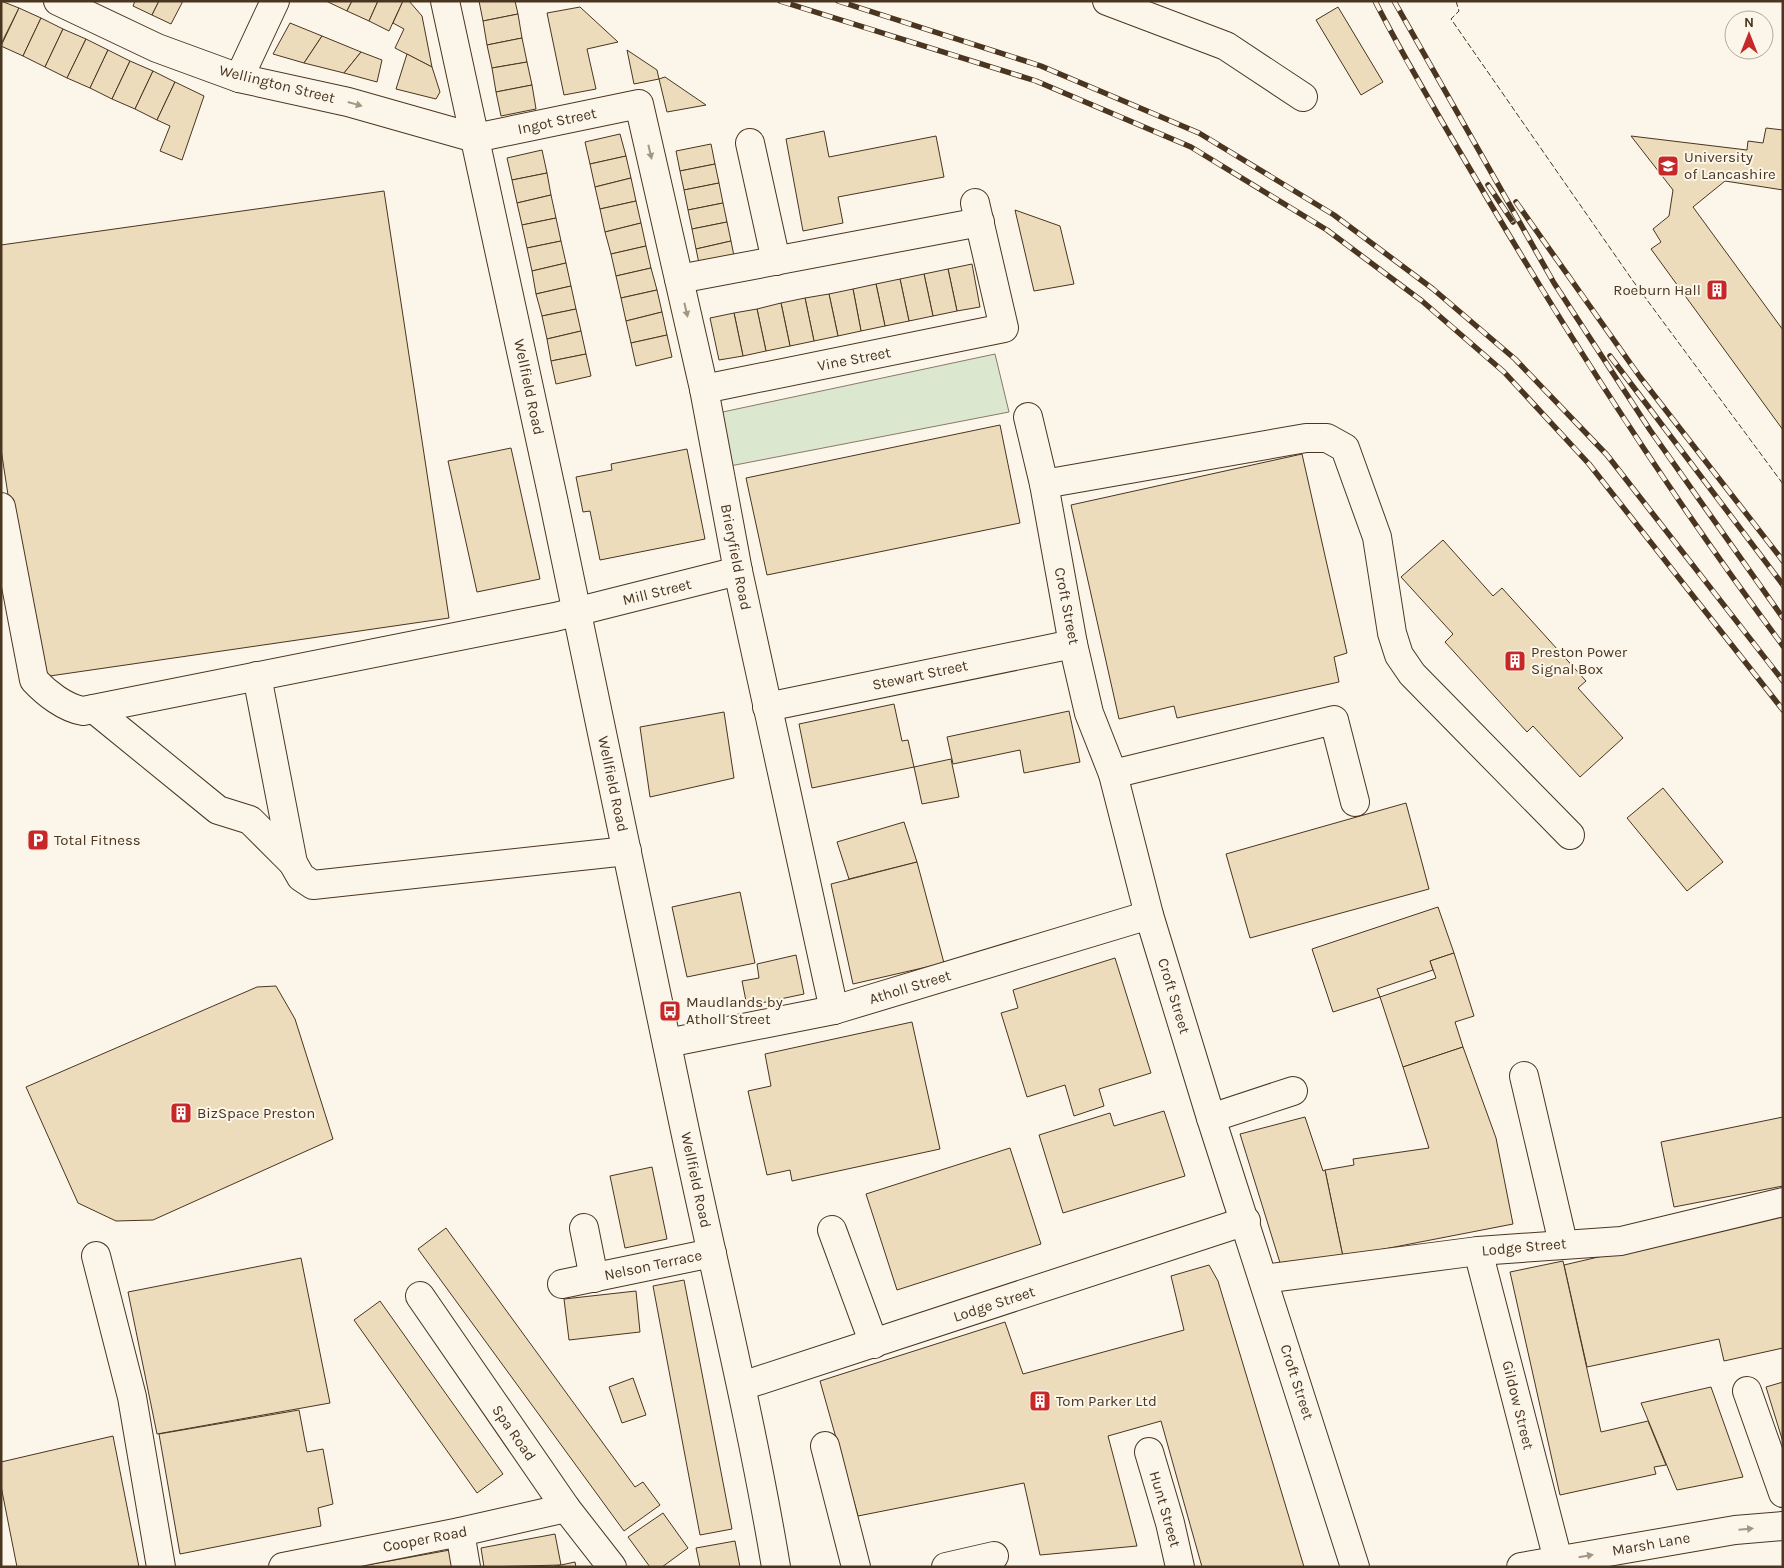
<svg xmlns="http://www.w3.org/2000/svg" width="1784" height="1568" font-family="Karla,sans-serif">
	<rect width="100%" height="100%" fill="#fbf6e9"/>
	<path fill="#dce7d0" stroke="#887966" d="M995,354L1009,412L730,466L718,413Z"/>
	<g fill="#ecdcbc" stroke="#4a3520">
		<path d="M1,1L19,8L1,44Z"/>
		<path d="M135,1H159L152,15L133,6Z"/>
		<path d="M159,1H183L171,24L152,15Z"/>
		<path d="M326,1H352L347,11Z"/>
		<path d="M352,1H378L369,21L347,11Z"/>
		<path d="M378,1H403L389,31L369,21Z"/>
		<path d="M403,1H409L422,16L432,67L395,48L404,29L393,23Z"/>
		<path d="M479,1H515L518,14L483,21Z"/>
		<path d="M580,7L618,42L587,49L596,89L564,95L547,13Z"/>
		<path d="M1338,7L1383,82L1361,95L1316,20Z"/>
		<path d="M19,8L41,18L23,56L1,46Z"/>
		<path d="M518,14L522,38L487,45L483,21Z"/>
		<path d="M41,18L63,29L45,67L23,56Z"/>
		<path d="M290,23L322,36L304,63L273,54Z"/>
		<path d="M63,29L86,39L67,78L45,67Z"/>
		<path d="M322,36L361,52L344,73L304,63Z"/>
		<path d="M522,38L527,62L492,68L487,45Z"/>
		<path d="M86,39L108,50L90,88L67,78Z"/>
		<path d="M108,50L130,61L112,99L90,88Z"/>
		<path d="M627,50L657,70L659,79L634,84Z"/>
		<path d="M361,52L382,60L377,82L344,73Z"/>
		<path d="M407,54L432,67L440,92L436,99L396,89Z"/>
		<path d="M130,61L153,71L135,109L112,99Z"/>
		<path d="M527,62L532,85L496,92L492,68Z"/>
		<path d="M153,71L175,82L157,120L135,109Z"/>
		<path d="M665,77L706,105L667,112L659,79Z"/>
		<path d="M175,82L204,96L182,160L160,151L170,126L157,120Z"/>
		<path d="M532,85L536,109L501,116L496,92Z"/>
		<path d="M1766,128L1783,130V190L1725,181L1693,207L1783,330V430L1651,249L1661,242L1653,229L1669,216L1673,190L1631,136L1747,150L1748,141L1763,143Z"/>
		<path d="M824,131L829,157L936,136L944,177L838,197L843,223L803,231L786,139Z"/>
		<path d="M620,134L626,156L590,164L585,142Z"/>
		<path d="M711,144L715,164L680,171L676,151Z"/>
		<path d="M542,150L547,173L512,180L507,158Z"/>
		<path d="M626,156L631,178L595,187L590,164Z"/>
		<path d="M715,164L719,183L684,190L680,171Z"/>
		<path d="M547,173L551,195L517,203L512,180Z"/>
		<path d="M631,178L636,201L600,209L595,187Z"/>
		<path d="M719,183L723,203L688,210L684,190Z"/>
		<path d="M384,191L449,618L36,678L1,449V245Z"/>
		<path d="M551,195L556,218L522,225L517,203Z"/>
		<path d="M636,201L641,223L605,232L600,209Z"/>
		<path d="M723,203L727,222L692,229L688,210Z"/>
		<path d="M1015,210L1060,226L1074,284L1034,291Z"/>
		<path d="M556,218L561,241L527,248L522,225Z"/>
		<path d="M727,222L731,241L696,249L692,229Z"/>
		<path d="M641,223L646,246L611,254L605,232Z"/>
		<path d="M561,241L566,263L532,271L527,248Z"/>
		<path d="M731,241L735,261L700,268L696,249Z"/>
		<path d="M646,246L651,268L616,276L611,254Z"/>
		<path d="M566,263L571,286L536,294L532,271Z"/>
		<path d="M972,264L980,307L957,311L948,269Z"/>
		<path d="M651,268L657,290L621,298L616,276Z"/>
		<path d="M948,269L957,311L933,316L924,274Z"/>
		<path d="M924,274L933,316L909,321L900,279Z"/>
		<path d="M900,279L909,321L885,326L876,284Z"/>
		<path d="M876,284L885,326L861,331L853,289Z"/>
		<path d="M571,286L576,309L542,316L536,294Z"/>
		<path d="M853,289L861,331L838,336L829,294Z"/>
		<path d="M657,290L662,312L626,321L621,298Z"/>
		<path d="M829,294L838,336L814,341L805,298Z"/>
		<path d="M805,298L814,341L790,346L781,303Z"/>
		<path d="M781,303L790,346L766,351L757,309Z"/>
		<path d="M576,309L581,331L547,339L542,316Z"/>
		<path d="M757,309L766,351L743,356L734,313Z"/>
		<path d="M662,312L667,335L631,343L626,321Z"/>
		<path d="M734,313L743,356L719,360L710,318Z"/>
		<path d="M581,331L586,354L551,361L547,339Z"/>
		<path d="M667,335L672,357L636,366L631,343Z"/>
		<path d="M586,354L591,376L556,384L551,361Z"/>
		<path d="M1000,425L1020,523L767,575L746,478Z"/>
		<path d="M511,448L540,579L477,592L448,461Z"/>
		<path d="M687,449L705,539L600,560L590,511L583,512L576,477L612,470L611,464Z"/>
		<path d="M1302,454L1347,653L1334,657L1339,682L1177,718L1174,706L1119,719L1071,505Z"/>
		<path d="M1443,540L1493,596L1502,588L1586,681L1578,688L1623,738L1580,777L1533,726L1527,732L1445,642L1453,634L1401,577Z"/>
		<path d="M894,704L902,741L908,740L914,767L812,788L799,724Z"/>
		<path d="M1069,711L1080,762L1024,773L1020,750L953,764L947,737Z"/>
		<path d="M724,712L734,778L650,797L640,727Z"/>
		<path d="M951,759L959,797L922,804L914,767Z"/>
		<path d="M1663,788L1723,862L1687,891L1627,818Z"/>
		<path d="M1406,803L1429,889L1250,938L1226,854Z"/>
		<path d="M904,822L917,862L849,879L837,842Z"/>
		<path d="M917,862L944,963L853,984L831,884Z"/>
		<path d="M740,892L755,963L687,977L672,907Z"/>
		<path d="M1438,907L1454,953L1430,961L1433,970L1377,989L1380,997L1333,1012L1312,949Z"/>
		<path d="M1454,953L1474,1016L1455,1022L1463,1047L1403,1067L1380,997L1436,978L1430,961Z"/>
		<path d="M796,955L804,994L747,1006L742,981L759,978L757,964Z"/>
		<path d="M1115,958L1151,1073L1099,1089L1104,1106L1074,1116L1065,1085L1027,1097L1001,1013L1018,1008L1013,990Z"/>
		<path d="M276,986L295,1019L333,1139L153,1220L116,1221L78,1203L26,1087L257,987Z"/>
		<path d="M912,1022L940,1149L792,1181L790,1170L767,1175L748,1091L771,1086L765,1054Z"/>
		<path d="M1463,1047L1496,1138L1513,1224L1343,1257L1325,1170L1354,1165L1353,1159L1429,1148L1403,1067Z"/>
		<path d="M1164,1111L1185,1176L1063,1213L1039,1135L1110,1113L1114,1126Z"/>
		<path d="M1305,1117L1323,1171L1325,1170L1343,1257L1281,1266L1240,1134Z"/>
		<path d="M1783,1117V1186L1674,1207L1661,1142Z"/>
		<path d="M1010,1148L1041,1244L897,1290L866,1194Z"/>
		<path d="M652,1167L667,1239L625,1248L610,1176Z"/>
		<path d="M1783,1214V1348L1724,1361L1719,1339L1587,1367L1564,1265Z"/>
		<path d="M446,1228L635,1487L643,1482L660,1505L624,1531L418,1249Z"/>
		<path d="M301,1258L330,1403L157,1434L128,1292Z"/>
		<path d="M1563,1261L1601,1432L1648,1421L1666,1465L1654,1467L1656,1474L1560,1495L1510,1272Z"/>
		<path d="M1209,1265L1218,1281L1304,1567H1202L1161,1421L1108,1436L1137,1546L1040,1555L1024,1483L858,1516L820,1381L1005,1322L1023,1374L1184,1330L1171,1276Z"/>
		<path d="M684,1280L732,1529L700,1535L653,1286Z"/>
		<path d="M636,1291L640,1332L569,1340L564,1299Z"/>
		<path d="M380,1301L503,1474L477,1493L354,1320Z"/>
		<path d="M633,1378L646,1415L622,1423L609,1387Z"/>
		<path d="M1783,1382V1442L1766,1387Z"/>
		<path d="M1711,1387L1743,1477L1677,1490L1641,1403Z"/>
		<path d="M299,1410L307,1452L323,1449L333,1504L318,1508L321,1526L180,1554L159,1434Z"/>
		<path d="M113,1436L139,1567H17L1,1486V1462Z"/>
		<path d="M663,1513L688,1548L662,1567H650L628,1537Z"/>
		<path d="M555,1534L561,1565L484,1567L481,1548Z"/>
		<path d="M735,1541L740,1567H700L696,1548Z"/>
		<path d="M461,1548L464,1567H356Z"/>
		<path d="M575,1562L576,1567H551L561,1565Z"/>
	</g>
	<g fill="none" stroke-linecap="round" stroke-linejoin="round">
		<g stroke="#4a3520" stroke-width="30">
			<g id="minor">
				<path d="M58,1L157,48L239,78L348,102L475,138L639,104L704,389L738,571L834,1010"/>
				<path d="M445,1C526,367 604,735 679,1102C711,1257 750,1411 776,1567"/>
				<path d="M1107,1L1226,46L1303,97"/>
				<path d="M239,78L275,1"/>
				<path d="M750,143L776,261"/>
				<path d="M679,279L980,222"/>
				<path d="M704,389L1004,328L975,203"/>
				<path d="M1028,417L1044,484L1073,644L1089,713L1113,774L1149,915L1211,1118L1355,1567"/>
				<path d="M1044,484L1306,438H1327L1345,448L1377,537L1392,633L1399,655L1412,674L1570,835"/>
				<path d="M1,507L34,680C46,693 65,708 83,711L555,617L738,571"/>
				<path d="M257,676L293,863L301,877L313,885L627,851"/>
				<path d="M767,707L1073,644"/>
				<path d="M94,709L218,810L250,820L293,863"/>
				<path d="M1113,774L1334,720L1355,802"/>
				<path d="M667,1043L834,1010L1149,915"/>
				<path d="M1524,1076L1563,1243"/>
				<path d="M1211,1118L1293,1091"/>
				<path d="M584,1228L594,1278"/>
				<path d="M832,1230L874,1344"/>
				<path d="M1478,1251L1558,1560"/>
				<path d="M96,1256L132,1397L161,1567"/>
				<path d="M1263,1279L1478,1251L1621,1241L1783,1202"/>
				<path d="M562,1284L712,1253"/>
				<path d="M420,1296L566,1508L612,1567"/>
				<path d="M742,1386L1246,1221"/>
				<path d="M1747,1391L1783,1493"/>
				<path d="M825,1446L856,1567"/>
				<path d="M1149,1452L1170,1523L1180,1567"/>
				<path d="M460,1532L466,1567"/>
				<path d="M283,1567L460,1532L566,1508"/>
				<path d="M946,1567L994,1556"/>
			</g>
		</g>
		<g stroke="#4a3520" stroke-width="30">
			<path id="highway" d="M1521,1567L1735,1530L1783,1526"/>
		</g>
		<use href="#minor" stroke="#fbf6e9" stroke-width="28"/>
		<use href="#highway" stroke="#fbf6e9" stroke-width="28"/>
		<g stroke="#4a3520" stroke-width="5.5">
			<g id="rail">
				<path d="M780,1L1036,81L1191,147L1327,230L1422,301L1504,372L1589,464L1783,710"/>
				<path d="M838,1L1041,66L1199,133L1334,215L1433,289L1515,359L1607,455L1783,681"/>
				<path d="M1375,1C1409,68 1449,133 1487,198C1578,352 1676,503 1783,646"/>
				<path d="M1394,1L1554,283L1650,430L1783,618"/>
				<path d="M1488,185L1513,222"/>
				<path d="M1516,202L1640,377L1783,561"/>
				<path d="M1610,356L1783,585"/>
			</g>
		</g>
		<use href="#rail" stroke="#fbf6e9" stroke-width="4" stroke-dasharray="11" stroke-linecap="butt"/>
		<path stroke="#4a3520" stroke-width="1" stroke-dasharray="6 2.5" stroke-linecap="butt" d="M1456,1L1459,11L1451,19L1633,281L1783,484"/>
	</g>
	<defs><path id="oneway-solid" d="M-6-.8H1V-3.2L6.5 0L1 3.2V.8H-6Z" transform="scale(1.25)"/></defs>
	<g fill="#a29684">
		<use href="#oneway-solid" transform="translate(355 104) rotate(16)"/>
		<use href="#oneway-solid" transform="translate(650 152) rotate(77)"/>
		<use href="#oneway-solid" transform="translate(686 310) rotate(77)"/>
		<use href="#oneway-solid" transform="translate(1746 1529) rotate(-5)"/>
		<use href="#oneway-solid" transform="translate(1586 1556) rotate(-10)"/>
	</g>
	<defs>
		<g id="university-square" transform="scale(1.125)"><rect x="-9" y="-9" width="18" height="18" rx="4" fill="#c62828" stroke="#fbf6e9"/><path d="M0-5L7-2L0 1L-7-2ZM-4 1L0 2.5L4 1V4Q0 6-4 4Z" fill="#fff"/></g>
		<g id="building-square" transform="scale(1.125)"><rect x="-9" y="-9" width="18" height="18" rx="4" fill="#c62828" stroke="#fbf6e9"/><path d="M-4-6H4V6H1V3H-1V6H-4ZM-2.5-4.3h1.7v1.8h-1.7ZM.8-4.3h1.7v1.8H.8ZM-2.5-1h1.7V.8h-1.7ZM.8-1h1.7V.8H.8Z" fill="#fff"/></g>
		<g id="parking-square" transform="scale(1.125)"><rect x="-9" y="-9" width="18" height="18" rx="4" fill="#c62828" stroke="#fbf6e9"/><path d="M-3.5-5.5H1a3.5 3.5 0 0 1 0 7H-1V5.5H-3.5ZM-1-3.4V-.6H.8a1.4 1.4 0 0 0 0-2.8Z" fill="#fff"/></g>
		<g id="bus-square" transform="scale(1.125)"><rect x="-9" y="-9" width="18" height="18" rx="4" fill="#c62828" stroke="#fbf6e9"/><path d="M-5-6H5V4H4V6H2V4H-2V6H-4V4H-5ZM-3.5-4V0h7V-4ZM-3.5 1.2v1.5H-2V1.2ZM2 1.2v1.5H3.5V1.2Z" fill="#fff"/></g>
	</defs>
	<g fill-rule="evenodd">
		<use href="#university-square" x="1668" y="166"/>
		<use href="#building-square" x="1717" y="290"/>
		<use href="#building-square" x="1515" y="661"/>
		<use href="#parking-square" x="38" y="840"/>
		<use href="#bus-square" x="670" y="1011"/>
		<use href="#building-square" x="181" y="1113"/>
		<use href="#building-square" x="1040" y="1401"/>
	</g>
	<g text-anchor="middle" stroke-width="4" stroke-linejoin="round" paint-order="stroke">
		<g font-size="15" fill="#4a3520" stroke="#fbf6e9">
			<text transform="translate(277 84) rotate(14)" y="5">Wellington Street</text>
			<text transform="translate(557 121) rotate(-12)" y="5">Ingot Street</text>
			<text transform="translate(854 359) rotate(-11)" y="5">Vine Street</text>
			<text transform="translate(529 387) rotate(78)" y="5">Wellfield Road</text>
			<text transform="translate(736 557) rotate(79)" y="5">Brieryfield Road</text>
			<text transform="translate(657 592) rotate(-14)" y="5">Mill Street</text>
			<text transform="translate(1067 606) rotate(79)" y="5">Croft Street</text>
			<text transform="translate(920 675) rotate(-12)" y="5">Stewart Street</text>
			<text transform="translate(613 784) rotate(78)" y="5">Wellfield Road</text>
			<text transform="translate(910 987) rotate(-17)" y="5">Atholl Street</text>
			<text transform="translate(1174 996) rotate(73)" y="5">Croft Street</text>
			<text transform="translate(696 1180) rotate(78)" y="5">Wellfield Road</text>
			<text transform="translate(1524 1247) rotate(-5)" y="5">Lodge Street</text>
			<text transform="translate(653 1265) rotate(-12)" y="5">Nelson Terrace</text>
			<text transform="translate(994 1304) rotate(-18)" y="5">Lodge Street</text>
			<text transform="translate(1297 1382) rotate(72)" y="5">Croft Street</text>
			<text transform="translate(1518 1405) rotate(76)" y="5">Gildow Street</text>
			<text transform="translate(514 1433) rotate(55)" y="5">Spa Road</text>
			<text transform="translate(1165 1509) rotate(74)" y="5">Hunt Street</text>
			<text transform="translate(425 1539) rotate(-11)" y="5">Cooper Road</text>
			<text transform="translate(1651 1544) rotate(-10)" y="5">Marsh Lane</text>
		</g>
		<g font-size="15" fill="#4a3520" stroke="#fbf6e9" text-anchor="start">
			<text x="1684" y="162">University<tspan x="1684" dy="17">of Lancashire</tspan></text>
			<text x="1701" y="295" text-anchor="end">Roeburn Hall</text>
			<text x="1531" y="657">Preston Power<tspan x="1531" dy="17">Signal Box</tspan></text>
			<text x="54" y="845">Total Fitness</text>
			<text x="686" y="1007">Maudlands by<tspan x="686" dy="17">Atholl Street</tspan></text>
			<text x="197" y="1118">BizSpace Preston</text>
			<text x="1056" y="1406">Tom Parker Ltd</text>
		</g>
	</g>
	<rect width="1784" height="1568" fill="none" stroke="#4a3520" stroke-width="5"/>
	<g transform="translate(1749 35)"><circle r="24" fill="#fbf6e9" stroke="#b4a999"/>
	<path d="M0-4L9 19L0 12L-9 19Z" fill="#c62828"/>
	<text y="-8" font-size="14" font-weight="bold" text-anchor="middle" fill="#4a3520">N</text>
	</g>
</svg>
